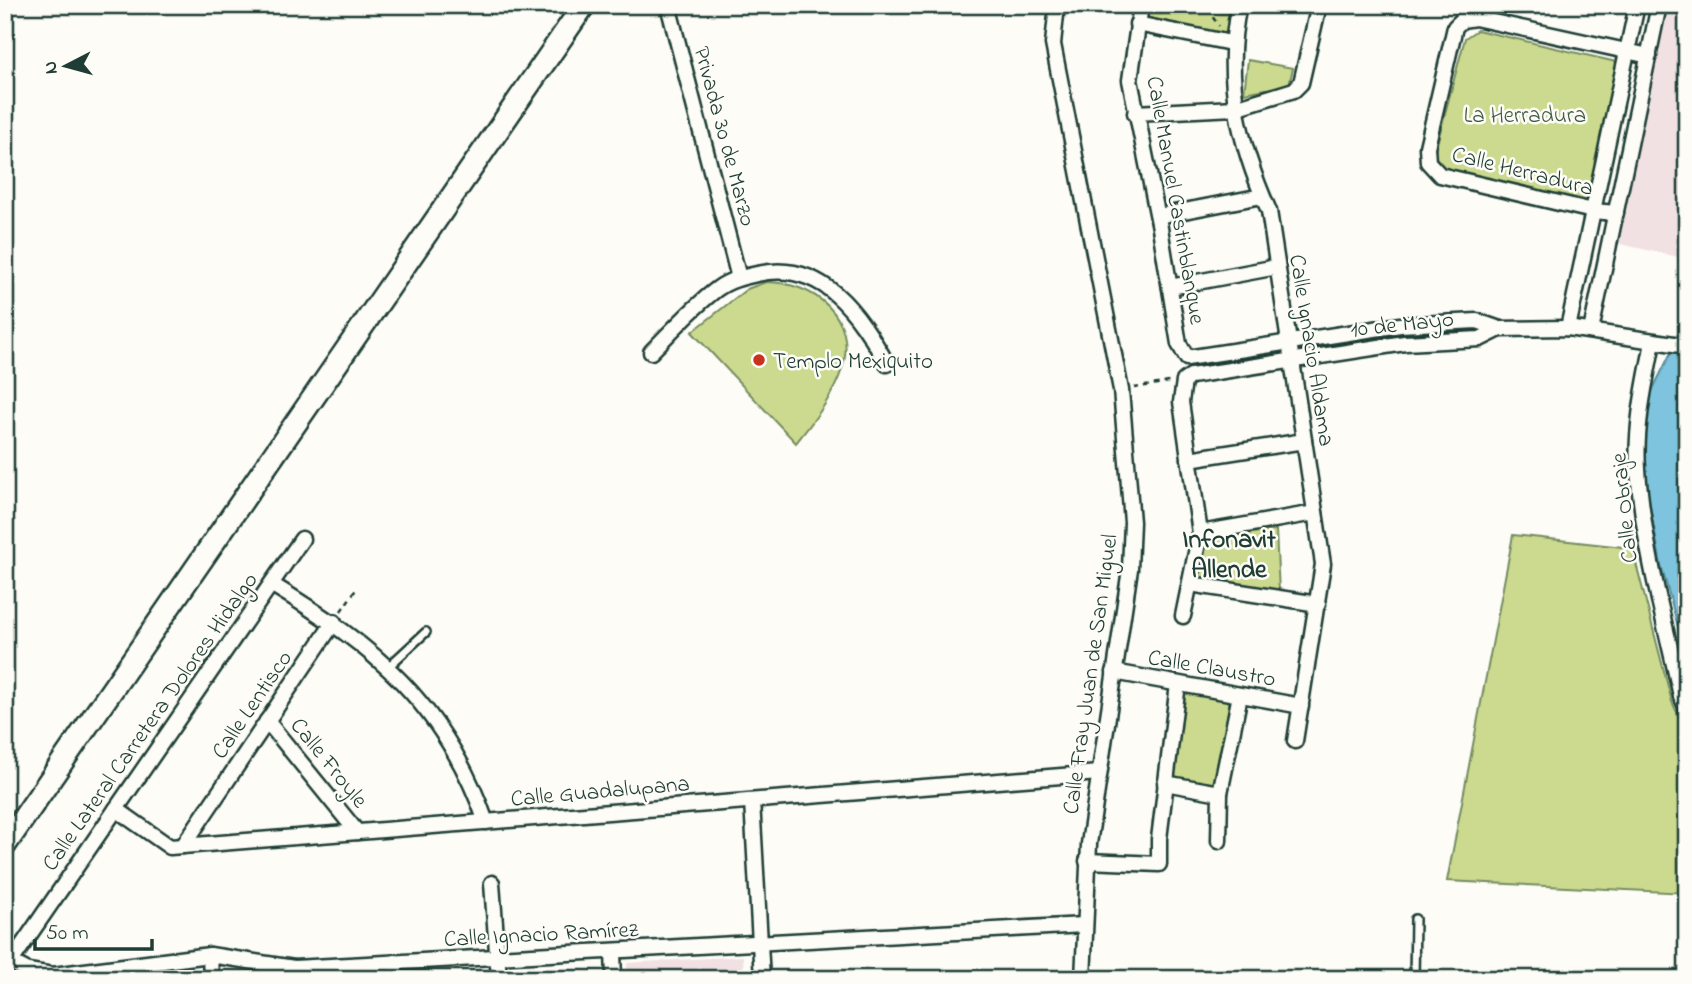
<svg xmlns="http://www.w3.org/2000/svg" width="1692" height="984" font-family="'Indie Flower',sans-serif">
	<rect width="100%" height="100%" fill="#fdfcf7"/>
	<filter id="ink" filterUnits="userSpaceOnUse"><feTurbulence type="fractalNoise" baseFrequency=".0143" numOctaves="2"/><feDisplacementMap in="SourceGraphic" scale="14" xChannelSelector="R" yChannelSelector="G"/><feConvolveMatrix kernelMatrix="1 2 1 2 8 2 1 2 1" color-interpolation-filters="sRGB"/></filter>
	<g filter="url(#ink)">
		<g fill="#f2e1e3">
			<path d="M1666,5H1687V259L1616,243Z"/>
			<path d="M743,956L744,979H628L627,963Z"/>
		</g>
		<g fill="#cbda8e" stroke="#758c61" stroke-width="2">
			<path d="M1141,5H1239L1231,43L1137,24Z"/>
			<path d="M1477,30L1621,63L1587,205L1443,168L1434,155L1465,38Z"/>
			<path d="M1248,60L1293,68L1289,85L1244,93Z"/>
			<path d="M766,282C813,282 859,317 842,369C833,397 814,420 796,443L692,332L747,289Z"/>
			<path d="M1276,530L1279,592L1190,580L1203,539Z"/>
			<path d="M1513,535L1632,548L1672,702L1687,733V893L1447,881Z"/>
			<path d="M1182,689L1230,699L1215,792L1166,780Z"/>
		</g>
		<path fill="#7ec4df" stroke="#588e9b" stroke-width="2" d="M1687,320V659L1661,565L1644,474L1648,399Z"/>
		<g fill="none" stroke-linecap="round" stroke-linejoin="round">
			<g stroke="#1f3d34" stroke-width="12">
				<g id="lane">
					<path d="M388,667L426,632"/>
					<path d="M1414,979L1415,919"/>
				</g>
			</g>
			<g stroke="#1f3d34" stroke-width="19">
				<g id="street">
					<path d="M668,5L739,278"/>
					<path d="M1057,5L1053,44L1121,390L1132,522L1130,569L1089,844L1083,979"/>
					<path d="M1141,5L1130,80L1160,228L1179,344L1187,358L1400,325L1477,321L1500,329L1568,328L1687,346"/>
					<path d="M1239,5C1223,78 1239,143 1269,211L1323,564L1295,741"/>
					<path d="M1137,24L1231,43"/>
					<path d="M1135,113L1235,108L1294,90L1301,83L1319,5"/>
					<path d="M1616,213L1593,211L1440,175L1428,162L1427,147L1455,27L1462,20L1475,18L1649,56"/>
					<path d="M1158,216L1262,196"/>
					<path d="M1170,287L1277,267"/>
					<path d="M1568,328L1637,5"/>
					<path d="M1591,331L1659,5"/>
					<path d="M1653,342C1645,384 1635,426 1638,469C1643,546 1665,622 1681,696L1687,708"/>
					<path d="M651,352C672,331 693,307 717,289C729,280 743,277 757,274C823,259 859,314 887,364"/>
					<path d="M1189,459L1304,441"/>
					<path d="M1200,533L1315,513"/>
					<path d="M271,584C374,646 445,704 486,822"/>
					<path d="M1190,584L1318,604"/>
					<path d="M1183,616L1200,533L1181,402L1184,381L1191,376L1405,343L1480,339L1500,329"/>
					<path d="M1114,672L1301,706"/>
					<path d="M267,721L357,832"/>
					<path d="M1165,783L1220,793"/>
					<path d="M752,801L762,979"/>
					<path d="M116,809L170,847L1099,773"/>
					<path d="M1219,841L1220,793L1240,695"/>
					<path d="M183,846L334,622"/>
					<path d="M1087,861L1159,864V839L1178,684"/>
					<path d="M492,883L499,979"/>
					<path d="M613,952L614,979"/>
					<path d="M210,955L211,979"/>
					<path d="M5,959L28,971L53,975L210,955L294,968L1084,925"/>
					<path d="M395,962L396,979"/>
					<path d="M10,963L302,539"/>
				</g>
			</g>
			<g stroke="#1f3d34" stroke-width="26">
				<path id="secondary" d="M5,845L584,5"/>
			</g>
			<g stroke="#1f3d34" stroke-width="2.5" stroke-dasharray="5 5" stroke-linecap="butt">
				<path d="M1187,5L1207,9L1208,5"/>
				<path d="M1207,9L1219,26"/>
				<path d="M1159,14L1176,5"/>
				<path d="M1134,388L1169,382"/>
				<path d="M341,611L357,588"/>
			</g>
			<use href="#lane" stroke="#fdfcf7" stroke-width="7"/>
			<use href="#street" stroke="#fdfcf7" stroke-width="14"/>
			<use href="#secondary" stroke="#fdfcf7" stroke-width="21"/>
		</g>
	</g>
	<circle fill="#c8321e" stroke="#fdfcf7" stroke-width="2.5" cx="759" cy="360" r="7"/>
	<g text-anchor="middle" stroke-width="5" stroke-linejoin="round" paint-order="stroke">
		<g font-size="23" fill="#415c46" stroke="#fdfcf7">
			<text x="1525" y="122">La Herradura</text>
		</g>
		<g font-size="23" fill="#1f3d34" stroke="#fdfcf7">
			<text transform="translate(726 136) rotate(75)" y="8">Privada 30 de Marzo</text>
			<text transform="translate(1523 170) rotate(14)" y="8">Calle Herradura</text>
			<text transform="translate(1177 200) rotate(80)" y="8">Calle Manuel Castinblanque</text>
			<text transform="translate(1402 323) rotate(-6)" y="8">10 de Mayo</text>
			<text transform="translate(1313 350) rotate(81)" y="8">Calle Ignacio Aldama</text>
			<text transform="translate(1623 508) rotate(-96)" y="8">Calle Obraje</text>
			<text transform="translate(1212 667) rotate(10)" y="8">Calle Claustro</text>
			<text transform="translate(1089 674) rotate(-82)" y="8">Calle Fray Juan de San Miguel</text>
			<text transform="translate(251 704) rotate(-56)" y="8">Calle Lentisco</text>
			<text transform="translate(149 721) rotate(-55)" y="8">Calle Lateral Carretera Dolores Hidalgo</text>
			<text transform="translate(330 762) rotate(51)" y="8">Calle Froyle</text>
			<text transform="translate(600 790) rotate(-5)" y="8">Calle Guadalupana</text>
			<text transform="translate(541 933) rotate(-3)" y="8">Calle Ignacio Ramírez</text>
		</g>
		<g font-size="23" fill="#1f3d34" stroke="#fdfcf7" text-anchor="start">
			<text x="773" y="368">Templo Mexiquito</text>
		</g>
		<g font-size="26" font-weight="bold" fill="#1f3d34" stroke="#fdfcf7">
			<text x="1229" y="547">Infonavit<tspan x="1229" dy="30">Allende</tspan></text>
		</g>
	</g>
	<rect width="1692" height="984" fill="none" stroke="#fdfcf7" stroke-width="28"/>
	<rect x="14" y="14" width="1664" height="956" fill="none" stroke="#1f3d34" stroke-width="2.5" filter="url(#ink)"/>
	<g transform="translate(66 66) rotate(264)" stroke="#fdfcf7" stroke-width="5" paint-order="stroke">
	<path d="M0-5L12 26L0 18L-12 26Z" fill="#1f3d34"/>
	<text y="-10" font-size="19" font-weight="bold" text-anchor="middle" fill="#1f3d34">N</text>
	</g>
	<path d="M35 939v10h117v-10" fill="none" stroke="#1f3d34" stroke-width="3.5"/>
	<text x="46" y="939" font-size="21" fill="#1f3d34" stroke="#fdfcf7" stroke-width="5" paint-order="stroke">50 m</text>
</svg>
